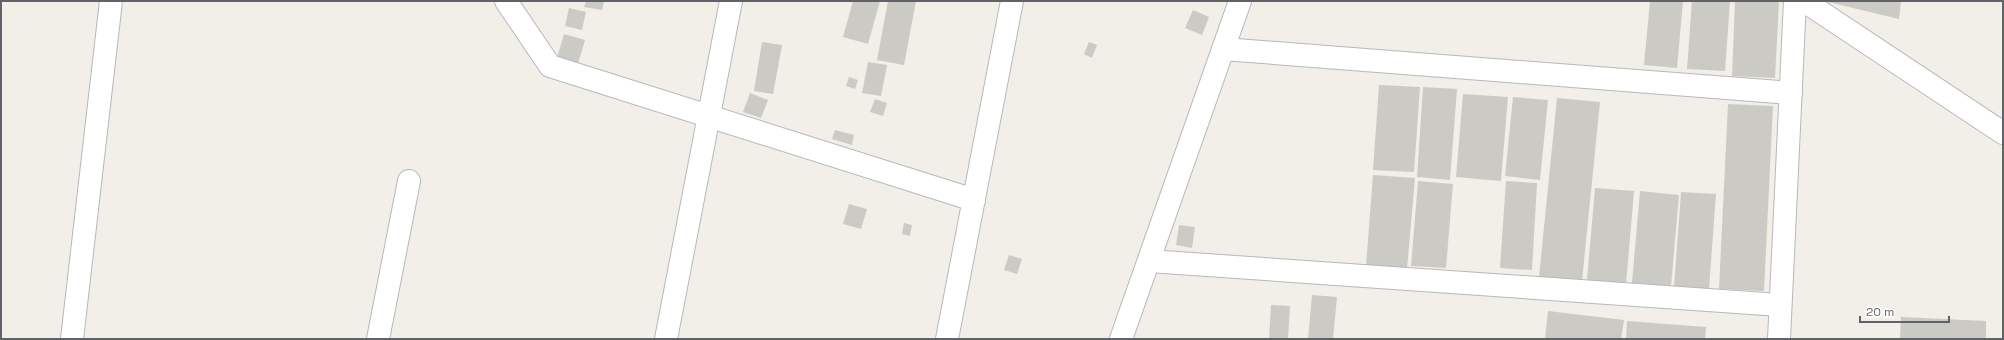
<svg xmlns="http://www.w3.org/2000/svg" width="2004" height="340" font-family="'Space Grotesk',sans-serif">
	<rect width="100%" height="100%" fill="#f1efe8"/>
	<g fill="#cccac5">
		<path d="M586,1H604L602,10L584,7Z"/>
		<path d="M853,1H880L868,44L843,37Z"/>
		<path d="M888,1H916L904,65L877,60Z"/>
		<path d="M1650,1H1683L1677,68L1644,65Z"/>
		<path d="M1692,1H1730L1725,71L1687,69Z"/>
		<path d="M1735,1H1779L1775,78L1732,76Z"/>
		<path d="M1828,1H1901L1899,19L1828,2Z"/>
		<path d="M569,8L586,12L582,30L565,26Z"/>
		<path d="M1193,10L1209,17L1202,35L1185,28Z"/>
		<path d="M564,34L585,40L578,64L557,58Z"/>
		<path d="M762,42L782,45L773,94L754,91Z"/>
		<path d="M1089,42L1097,45L1092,58L1084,54Z"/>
		<path d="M868,62L887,65L881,96L862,93Z"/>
		<path d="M849,77L858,80L855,89L846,86Z"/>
		<path d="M1379,85L1420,87L1414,172L1373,170Z"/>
		<path d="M1423,87L1457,89L1450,180L1417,177Z"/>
		<path d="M750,93L768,100L761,118L743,112Z"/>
		<path d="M1463,94L1508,97L1501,181L1456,177Z"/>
		<path d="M1513,97L1548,100L1540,180L1505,176Z"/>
		<path d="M1557,98L1600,102L1582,281L1539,277Z"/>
		<path d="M875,99L887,103L883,116L870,112Z"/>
		<path d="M1728,104L1773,106L1764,291L1719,289Z"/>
		<path d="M835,130L854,135L852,145L832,139Z"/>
		<path d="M1373,175L1415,178L1407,269L1366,266Z"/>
		<path d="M1418,181L1453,184L1446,268L1411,266Z"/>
		<path d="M1506,181L1537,183L1532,270L1500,268Z"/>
		<path d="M1595,188L1634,191L1626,284L1587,280Z"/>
		<path d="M1640,191L1679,195L1671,286L1632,283Z"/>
		<path d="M1681,192L1716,194L1709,289L1674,287Z"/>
		<path d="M849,204L867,209L861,229L843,224Z"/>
		<path d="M904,223L912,225L910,236L902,234Z"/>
		<path d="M1179,225L1195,227L1192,248L1176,245Z"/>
		<path d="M1009,255L1022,259L1017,274L1004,270Z"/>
		<path d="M1312,295L1337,297L1333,339H1308Z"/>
		<path d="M1271,305L1290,306L1288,339H1269Z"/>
		<path d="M1548,311L1624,320L1621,339H1545Z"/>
		<path d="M1901,317L1986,321V339H1900Z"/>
		<path d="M1627,321L1706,327L1705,339H1626Z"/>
	</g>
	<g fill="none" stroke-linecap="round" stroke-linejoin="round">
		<g stroke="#b5b8bc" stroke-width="24">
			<g id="minor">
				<path d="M506,1L550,66L974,200"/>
				<path d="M1804,1L2003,133"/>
				<path d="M1223,49L1791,93"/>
				<path d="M1149,261L1780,305"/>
				<path d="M72,339L111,1"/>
				<path d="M378,339L409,181"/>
				<path d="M666,339L731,1"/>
				<path d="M947,339L1012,1"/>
				<path d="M1121,339L1240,1"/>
				<path d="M1779,339L1795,1"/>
			</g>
		</g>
		<use href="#minor" stroke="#fff" stroke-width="22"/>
	</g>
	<rect width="2004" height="340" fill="none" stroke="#5f6368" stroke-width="4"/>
	<path d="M1860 316v6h89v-6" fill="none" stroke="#5f6368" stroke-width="2"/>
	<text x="1866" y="316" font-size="12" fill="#5f6368" stroke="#ffffff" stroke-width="3" paint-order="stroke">20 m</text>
</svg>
